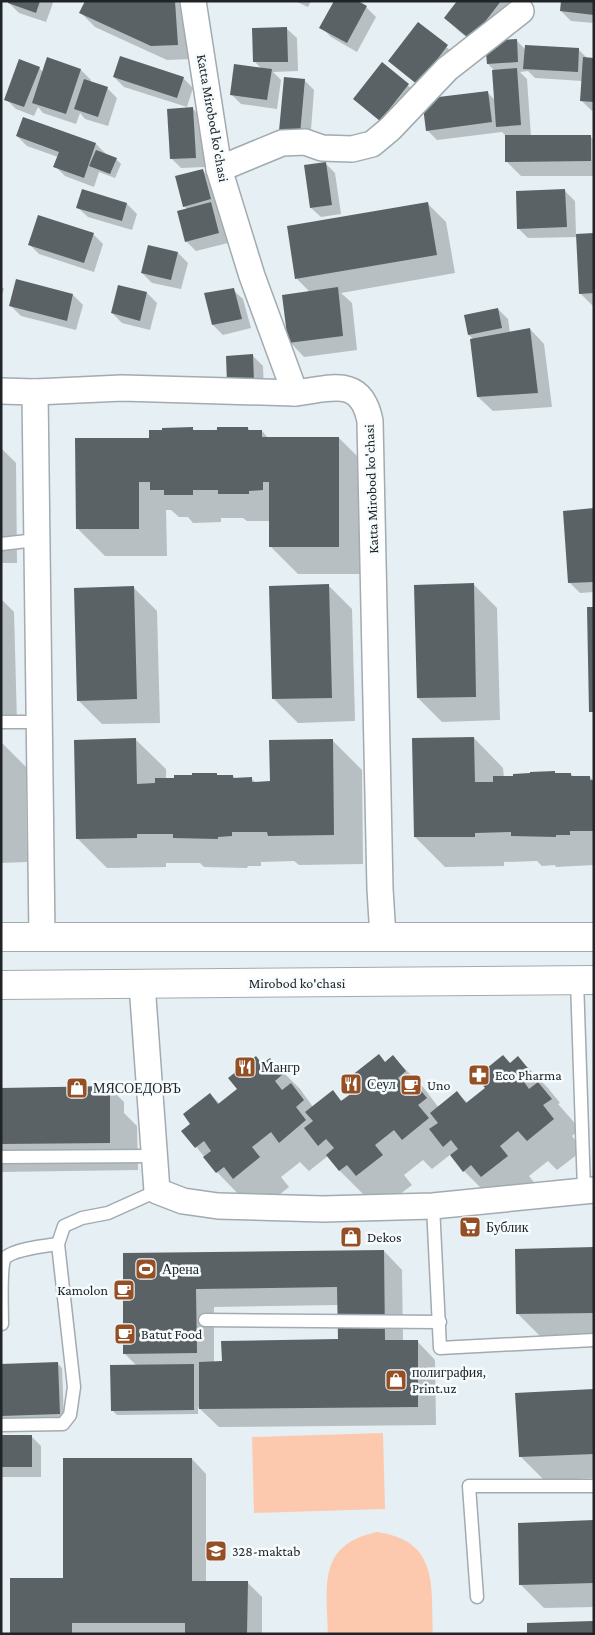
<svg xmlns="http://www.w3.org/2000/svg" width="595" height="1635" font-family="'Crimson Pro',serif">
	<rect width="100%" height="100%" fill="#e6eff3"/>
	<g fill="#fdc9ae">
		<path d="M383,1433L385,1509L254,1513L252,1437Z"/>
		<path d="M377,1532C439,1541 431,1585 433,1634H328C327,1585 317,1545 377,1532Z"/>
	</g>
	<g fill="#0003" fill-rule="evenodd">
		<path d="M9,1H51L53,3L46,22L19,13L9,3Z"/>
		<path d="M148,1H177L189,14L192,59L167,60L95,27L80,12Z"/>
		<path d="M295,1H311L308,7Z"/>
		<path d="M458,1H527L495,42L517,41L526,50L578,49L588,59H594V111H592L582,101L583,81L535,78L528,71L520,72L527,79L531,137L590,136L594,140V176H521L506,161V136L502,132L437,140L427,130L487,92L495,100V71L488,64L487,54L460,32L445,18Z"/>
		<path d="M594,1V23L571,21L561,11Z"/>
		<path d="M366,7L376,17L357,52L331,37L321,27Z"/>
		<path d="M418,24L457,56L428,93L389,61Z"/>
		<path d="M287,29L297,38L298,71L273,72L281,80L277,109L241,104L231,94L262,69L255,62Z"/>
		<path d="M382,64L418,94L391,130L355,99Z"/>
		<path d="M39,68L44,73L81,70L91,80L90,82L107,88L117,98L108,126L85,119L80,113L76,124L43,113L38,107L34,116L16,109L6,99Z"/>
		<path d="M114,77L183,78L193,88L187,107L124,87Z"/>
		<path d="M304,80L314,90L310,143L280,131Z"/>
		<path d="M193,109L203,119L205,167L181,168L171,158Z"/>
		<path d="M23,118L96,144L106,154L116,159L121,164L115,178L99,172L94,187L65,176L55,166L58,157L27,146L17,136Z"/>
		<path d="M325,163L335,173L341,214L321,217L311,208Z"/>
		<path d="M202,170L212,180L220,209L217,210L220,213L228,243L196,251L186,241L187,209L184,206Z"/>
		<path d="M565,191L575,201L576,235L594,234V307L580,293L578,237L528,238L518,228Z"/>
		<path d="M127,204L137,214L132,230L88,217L78,208Z"/>
		<path d="M428,204L446,222L455,273L341,293L352,303L357,350L304,357L290,342L310,292L297,279L288,227Z"/>
		<path d="M93,234L103,244L94,272L39,254L29,244Z"/>
		<path d="M178,253L188,263L181,289L152,283L142,273Z"/>
		<path d="M17,281L73,295L83,305L76,330L21,316L11,306Z"/>
		<path d="M1,286L4,289L1,297Z"/>
		<path d="M233,290L243,299L251,328L223,335L213,325Z"/>
		<path d="M147,293L157,303L150,330L122,323L112,313Z"/>
		<path d="M498,309L508,319L510,333L530,329L544,344L552,407L493,411L478,397L474,340L469,335L465,316Z"/>
		<path d="M253,356L263,366L264,392L238,393Z"/>
		<path d="M248,428L250,431H262L269,439L339,438L367,466V574H298L270,546V521H247L243,518H221V522L193,523L188,517H179L171,510H166L167,556H105L77,528L151,439L192,429L195,431Z"/>
		<path d="M1,448L16,463L17,563H1Z"/>
		<path d="M594,510V592L580,593L570,583Z"/>
		<path d="M473,584L497,608L500,720L442,722L418,698Z"/>
		<path d="M328,585L352,609L355,721L298,723L274,699Z"/>
		<path d="M133,587L157,611L160,723L102,724L78,700Z"/>
		<path d="M1,599L14,612L17,723L1,724Z"/>
		<path d="M474,738L503,768L504,778L571,774L574,777H590L594,781V865L556,867L555,865L542,866L537,861L504,862V866L445,867L415,837Z"/>
		<path d="M136,740L166,769V779L216,774L218,776H233L236,779H252L256,783L271,782L332,740L362,770L363,864L299,865L294,861L261,862V866H248L247,868L204,867L200,863H166V867L107,868L77,838Z"/>
		<path d="M1,742L26,767L27,862L1,863Z"/>
		<path d="M393,1057L423,1087L439,1108L457,1093L468,1103L518,1058L548,1088L560,1103L558,1104L580,1129L572,1136L583,1150L557,1170L548,1161L529,1176L537,1186L494,1201L464,1171L451,1154L432,1169L423,1160L404,1175L412,1185L386,1205L376,1194L369,1200L339,1170L328,1156L309,1171L300,1162L281,1177L289,1187L264,1207L246,1202L217,1172L183,1131L192,1124L210,1094L220,1104L239,1089L270,1059L300,1089L313,1107L333,1092L343,1102L362,1087Z"/>
		<path d="M109,1087L124,1102V1113L137,1126L138,1170L1,1172V1089Z"/>
		<path d="M594,1248V1336L541,1337L517,1313Z"/>
		<path d="M384,1251L402,1270L403,1341H417L435,1360L436,1425L219,1427L198,1407V1414L117,1415L112,1410L137,1366L124,1353V1254ZM339,1305V1341L214,1363V1307Z"/>
		<path d="M57,1363L62,1368L64,1419L1,1421V1365Z"/>
		<path d="M594,1391V1478L545,1481L521,1457Z"/>
		<path d="M31,1436L41,1446V1477H1V1437Z"/>
		<path d="M192,1459L206,1474V1582H247L262,1597V1634H11L64,1579Z"/>
		<path d="M594,1522V1607L544,1608L520,1584Z"/>
	</g>
	<g fill="#5a6265">
		<path d="M8,1H40L36,13L8,3Z"/>
		<path d="M85,1H175L178,45L151,46L79,13Z"/>
		<path d="M334,1H358L367,6L347,43L319,28Z"/>
		<path d="M457,1H501L471,40L444,18Z"/>
		<path d="M561,1H594V15L560,11Z"/>
		<path d="M418,22L448,45L418,85L388,61Z"/>
		<path d="M287,27L288,62H253L252,28Z"/>
		<path d="M517,39L518,62L487,64L485,41Z"/>
		<path d="M525,45L579,48L578,72L523,69Z"/>
		<path d="M120,56L184,77L177,98L113,77Z"/>
		<path d="M47,57L81,69L66,114L32,103Z"/>
		<path d="M583,57L594,58V102L580,101Z"/>
		<path d="M19,59L40,67L24,107L4,100Z"/>
		<path d="M382,62L409,84L380,121L353,99Z"/>
		<path d="M234,64L272,69L267,100L230,95Z"/>
		<path d="M517,68L521,125L496,127L492,70Z"/>
		<path d="M284,77L305,79L300,134L279,131Z"/>
		<path d="M84,79L108,87L98,117L74,109Z"/>
		<path d="M488,91L492,122L426,131L422,99Z"/>
		<path d="M193,107L196,158L170,159L167,109Z"/>
		<path d="M23,117L96,143L84,178L53,167L59,152L16,136Z"/>
		<path d="M505,135H591V161L505,162Z"/>
		<path d="M96,150L117,158L110,174L89,166Z"/>
		<path d="M326,162L332,205L310,208L304,165Z"/>
		<path d="M203,169L211,199L183,207L175,176Z"/>
		<path d="M82,189L127,203L122,221L76,208Z"/>
		<path d="M565,189L567,227L517,229L516,191Z"/>
		<path d="M211,202L219,233L185,242L177,211Z"/>
		<path d="M428,202L437,255L295,279L287,226Z"/>
		<path d="M38,215L94,233L84,263L28,245Z"/>
		<path d="M594,233V293L579,294L576,234Z"/>
		<path d="M148,245L178,252L171,280L141,273Z"/>
		<path d="M16,279L73,294L67,321L9,306Z"/>
		<path d="M118,285L147,292L140,321L111,313Z"/>
		<path d="M338,287L343,336L288,343L282,295Z"/>
		<path d="M234,288L242,319L212,325L204,293Z"/>
		<path d="M498,308L502,328L468,335L464,315Z"/>
		<path d="M530,328L538,393L477,397L470,339Z"/>
		<path d="M253,354L254,382L227,384L226,356Z"/>
		<path d="M193,427V430H217V427H248V430H262V437H339V547H269V482H263V490L249,491V494H218V490H193V495H164V490H150V482H139V529H76L75,438H149V430H162V428Z"/>
		<path d="M594,508V582L568,583L563,511Z"/>
		<path d="M474,583L476,697L417,698L414,585Z"/>
		<path d="M329,584L332,698L272,699L269,586Z"/>
		<path d="M134,586L137,699L77,701L74,588Z"/>
		<path d="M587,607H594V712H589Z"/>
		<path d="M474,737L475,782H493V776H513V774L530,773V772L555,771V773H571V776H590V780H594V831H570V835H556V837L511,836V832L475,833V837H414L412,738Z"/>
		<path d="M136,738L137,784L155,783V778H174V775H192V773H217V775H233V778L252,777V782L270,781L269,740L333,739L334,835L268,836L267,832H232V836L218,837V839L173,838V834H137V838L76,839L74,740Z"/>
		<path d="M379,1054L385,1062L393,1055L406,1071L398,1078L405,1088L413,1081L427,1098L418,1105L429,1118L402,1140L394,1130L375,1145L383,1155L356,1176L347,1165L339,1171L326,1155L334,1148L326,1139L318,1146L304,1128L313,1121L305,1112L333,1090L341,1101L360,1087L351,1076Z"/>
		<path d="M503,1055L510,1063L518,1056L531,1072L522,1079L529,1089L538,1082L552,1099L543,1105L554,1119L527,1141L518,1131L500,1146L508,1156L481,1177L471,1165L463,1172L450,1155L458,1149L451,1140L443,1147L429,1129L438,1123L430,1113L457,1091L466,1103L485,1088L476,1077Z"/>
		<path d="M256,1056L262,1064L270,1058L283,1074L275,1081L282,1090L291,1083L304,1100L296,1107L306,1120L279,1143L271,1132L252,1147L260,1157L233,1179L224,1167L216,1173L203,1157L211,1151L204,1141L195,1148L181,1131L190,1124L183,1114L210,1093L218,1104L237,1089L228,1078Z"/>
		<path d="M110,1086V1143L1,1144V1088Z"/>
		<path d="M594,1247V1313L516,1314L515,1249Z"/>
		<path d="M384,1250L385,1340H418V1407L199,1409V1362L222,1361L221,1341L338,1339L337,1287L196,1289L197,1353L123,1354V1253Z"/>
		<path d="M58,1362L60,1414L1,1416V1364Z"/>
		<path d="M194,1364V1410L111,1411L110,1365Z"/>
		<path d="M594,1389V1454L519,1457L515,1393Z"/>
		<rect x="1" y="1435" width="31" height="32"/>
		<path d="M63,1458H192V1581H248L247,1634H185V1623H72V1634H10V1578H63Z"/>
		<path d="M594,1520V1583L519,1585L518,1523Z"/>
		<path d="M593,1621V1634H527V1623Z"/>
	</g>
	<g fill="none" stroke-linecap="round" stroke-linejoin="round">
		<g stroke="#a2abaf" stroke-width="15">
			<g id="lane">
				<path d="M1,544L36,540"/>
				<path d="M1,722H39"/>
				<path d="M577,980L584,1190"/>
				<path d="M1,1157L153,1156"/>
				<path d="M433,1206L440,1348L594,1340"/>
				<path d="M205,1320L440,1322"/>
				<path d="M2,1324C2,1312 0,1266 5,1258C14,1249 44,1246 58,1244"/>
				<path d="M1,1425L63,1424L70,1415L74,1387L58,1244L64,1226L82,1218L108,1213L157,1191"/>
				<path d="M477,1597L469,1486H594"/>
			</g>
		</g>
		<g stroke="#a2abaf" stroke-width="28">
			<g id="street">
				<path d="M193,1L219,169L252,276L295,393C330,389 361,375 370,421L380,889L383,937"/>
				<path d="M219,169L282,143L305,142L322,148L352,149L372,144L390,129L447,69L521,11"/>
				<path d="M1,391L35,392L42,937"/>
				<path d="M35,392L122,388L295,393"/>
				<path d="M142,984L157,1191L183,1201L218,1206L323,1209L433,1206L594,1190"/>
			</g>
		</g>
		<g stroke="#a2abaf" stroke-width="30">
			<g id="primary">
				<path d="M1,937H594"/>
				<path d="M1,985L594,980"/>
			</g>
		</g>
		<use href="#lane" stroke="#fff" stroke-width="12"/>
		<use href="#street" stroke="#fff" stroke-width="25"/>
		<use href="#primary" stroke="#fff" stroke-width="28"/>
	</g>
	<defs>
		<g id="restaurant-square" transform="scale(1.125)"><rect x="-9" y="-9" width="18" height="18" rx="4" fill="#944f25" stroke="#f6fcfe"/><path d="M-5-6h1v4h1v-4h1v4h1v-4h1v5L-1.5 .5V6h-2V.5L-5-1ZM5-6V6H3V1.5H1.5Q1.5-4 5-6Z" fill="#fff"/></g>
		<g id="pharmacy-square" transform="scale(1.125)"><rect x="-9" y="-9" width="18" height="18" rx="4" fill="#944f25" stroke="#f6fcfe"/><path d="M-2-6h4v4h4v4h-4v4h-4v-4h-4v-4h4Z" fill="#fff"/></g>
		<g id="cafe-square" transform="scale(1.125)"><rect x="-9" y="-9" width="18" height="18" rx="4" fill="#944f25" stroke="#f6fcfe"/><path d="M-5.5-4.5H6V0H3Q3 3.5 0 3.5H-2.5Q-5.5 3.5-5.5 0ZM3-3.2v2h1.7v-2ZM-6 4.5H4V6H-6Z" fill="#fff"/></g>
		<g id="shop-square" transform="scale(1.125)"><rect x="-9" y="-9" width="18" height="18" rx="4" fill="#944f25" stroke="#f6fcfe"/><path d="M-5-2.5h2.3a2.7 3.5 0 0 1 5.4 0H5L5.5 6h-11ZM-1.5-2.5h3a1.5 2.3 0 0 0-3 0Z" fill="#fff"/></g>
		<g id="supermarket-square" transform="scale(1.125)"><rect x="-9" y="-9" width="18" height="18" rx="4" fill="#944f25" stroke="#f6fcfe"/><path d="M-6-5.5h2.5l.6 2H6L4.5 2H-2.5L-4.4-4H-6ZM-1.5 3.2a1.3 1.3 0 1 0 .1 0ZM3 3.2a1.3 1.3 0 1 0 .1 0Z" fill="#fff"/></g>
		<g id="stadium-square" transform="scale(1.125)"><rect x="-9" y="-9" width="18" height="18" rx="4" fill="#944f25" stroke="#f6fcfe"/><path d="M0-5a6.5 5 0 1 0 0 10a6.5 5 0 1 0 0-10ZM-3.5-1.8h7v3.6h-7Z" fill="#fff"/></g>
		<g id="school-square" transform="scale(1.125)"><rect x="-9" y="-9" width="18" height="18" rx="4" fill="#944f25" stroke="#f6fcfe"/><path d="M0-5L7-2L0 1L-7-2ZM-4 1L0 2.5L4 1V4Q0 6-4 4Z" fill="#fff"/></g>
	</defs>
	<g fill-rule="evenodd">
		<use href="#restaurant-square" x="245" y="1067"/>
		<use href="#pharmacy-square" x="479" y="1075"/>
		<use href="#restaurant-square" x="351" y="1084"/>
		<use href="#cafe-square" x="411" y="1085"/>
		<use href="#shop-square" x="77" y="1088"/>
		<use href="#supermarket-square" x="470" y="1227"/>
		<use href="#shop-square" x="351" y="1237"/>
		<use href="#stadium-square" x="146" y="1269"/>
		<use href="#cafe-square" x="124" y="1290"/>
		<use href="#cafe-square" x="125" y="1334"/>
		<use href="#shop-square" x="396" y="1380"/>
		<use href="#school-square" x="216" y="1551"/>
	</g>
	<g text-anchor="middle" stroke-width="5" stroke-linejoin="round" paint-order="stroke">
		<g font-size="14" fill="#212426" stroke="#f6fcfe">
			<text transform="translate(213 118) rotate(80)" y="5">Katta Mirobod ko'chasi</text>
			<text transform="translate(371 489) rotate(-92)" y="5">Katta Mirobod ko'chasi</text>
			<text x="297" y="988">Mirobod ko'chasi</text>
		</g>
		<g font-size="14" fill="#212426" stroke="#f6fcfe" text-anchor="start">
			<text x="261" y="1072">Мангр</text>
			<text x="495" y="1080">Eco Pharma</text>
			<text x="367" y="1089">Сеул</text>
			<text x="427" y="1090">Uno</text>
			<text x="93" y="1093">МЯСОЕДОВЪ</text>
			<text x="486" y="1232">Бублик</text>
			<text x="367" y="1242">Dekos</text>
			<text x="162" y="1274">Арена</text>
			<text x="108" y="1295" text-anchor="end">Kamolon</text>
			<text x="141" y="1339">Batut Food</text>
			<text x="412" y="1377">полиграфия,<tspan x="412" dy="16">Print.uz</tspan></text>
			<text x="232" y="1556">328-maktab</text>
		</g>
	</g>
	<rect width="595" height="1635" fill="none" stroke="#212426" stroke-width="5"/>
</svg>
